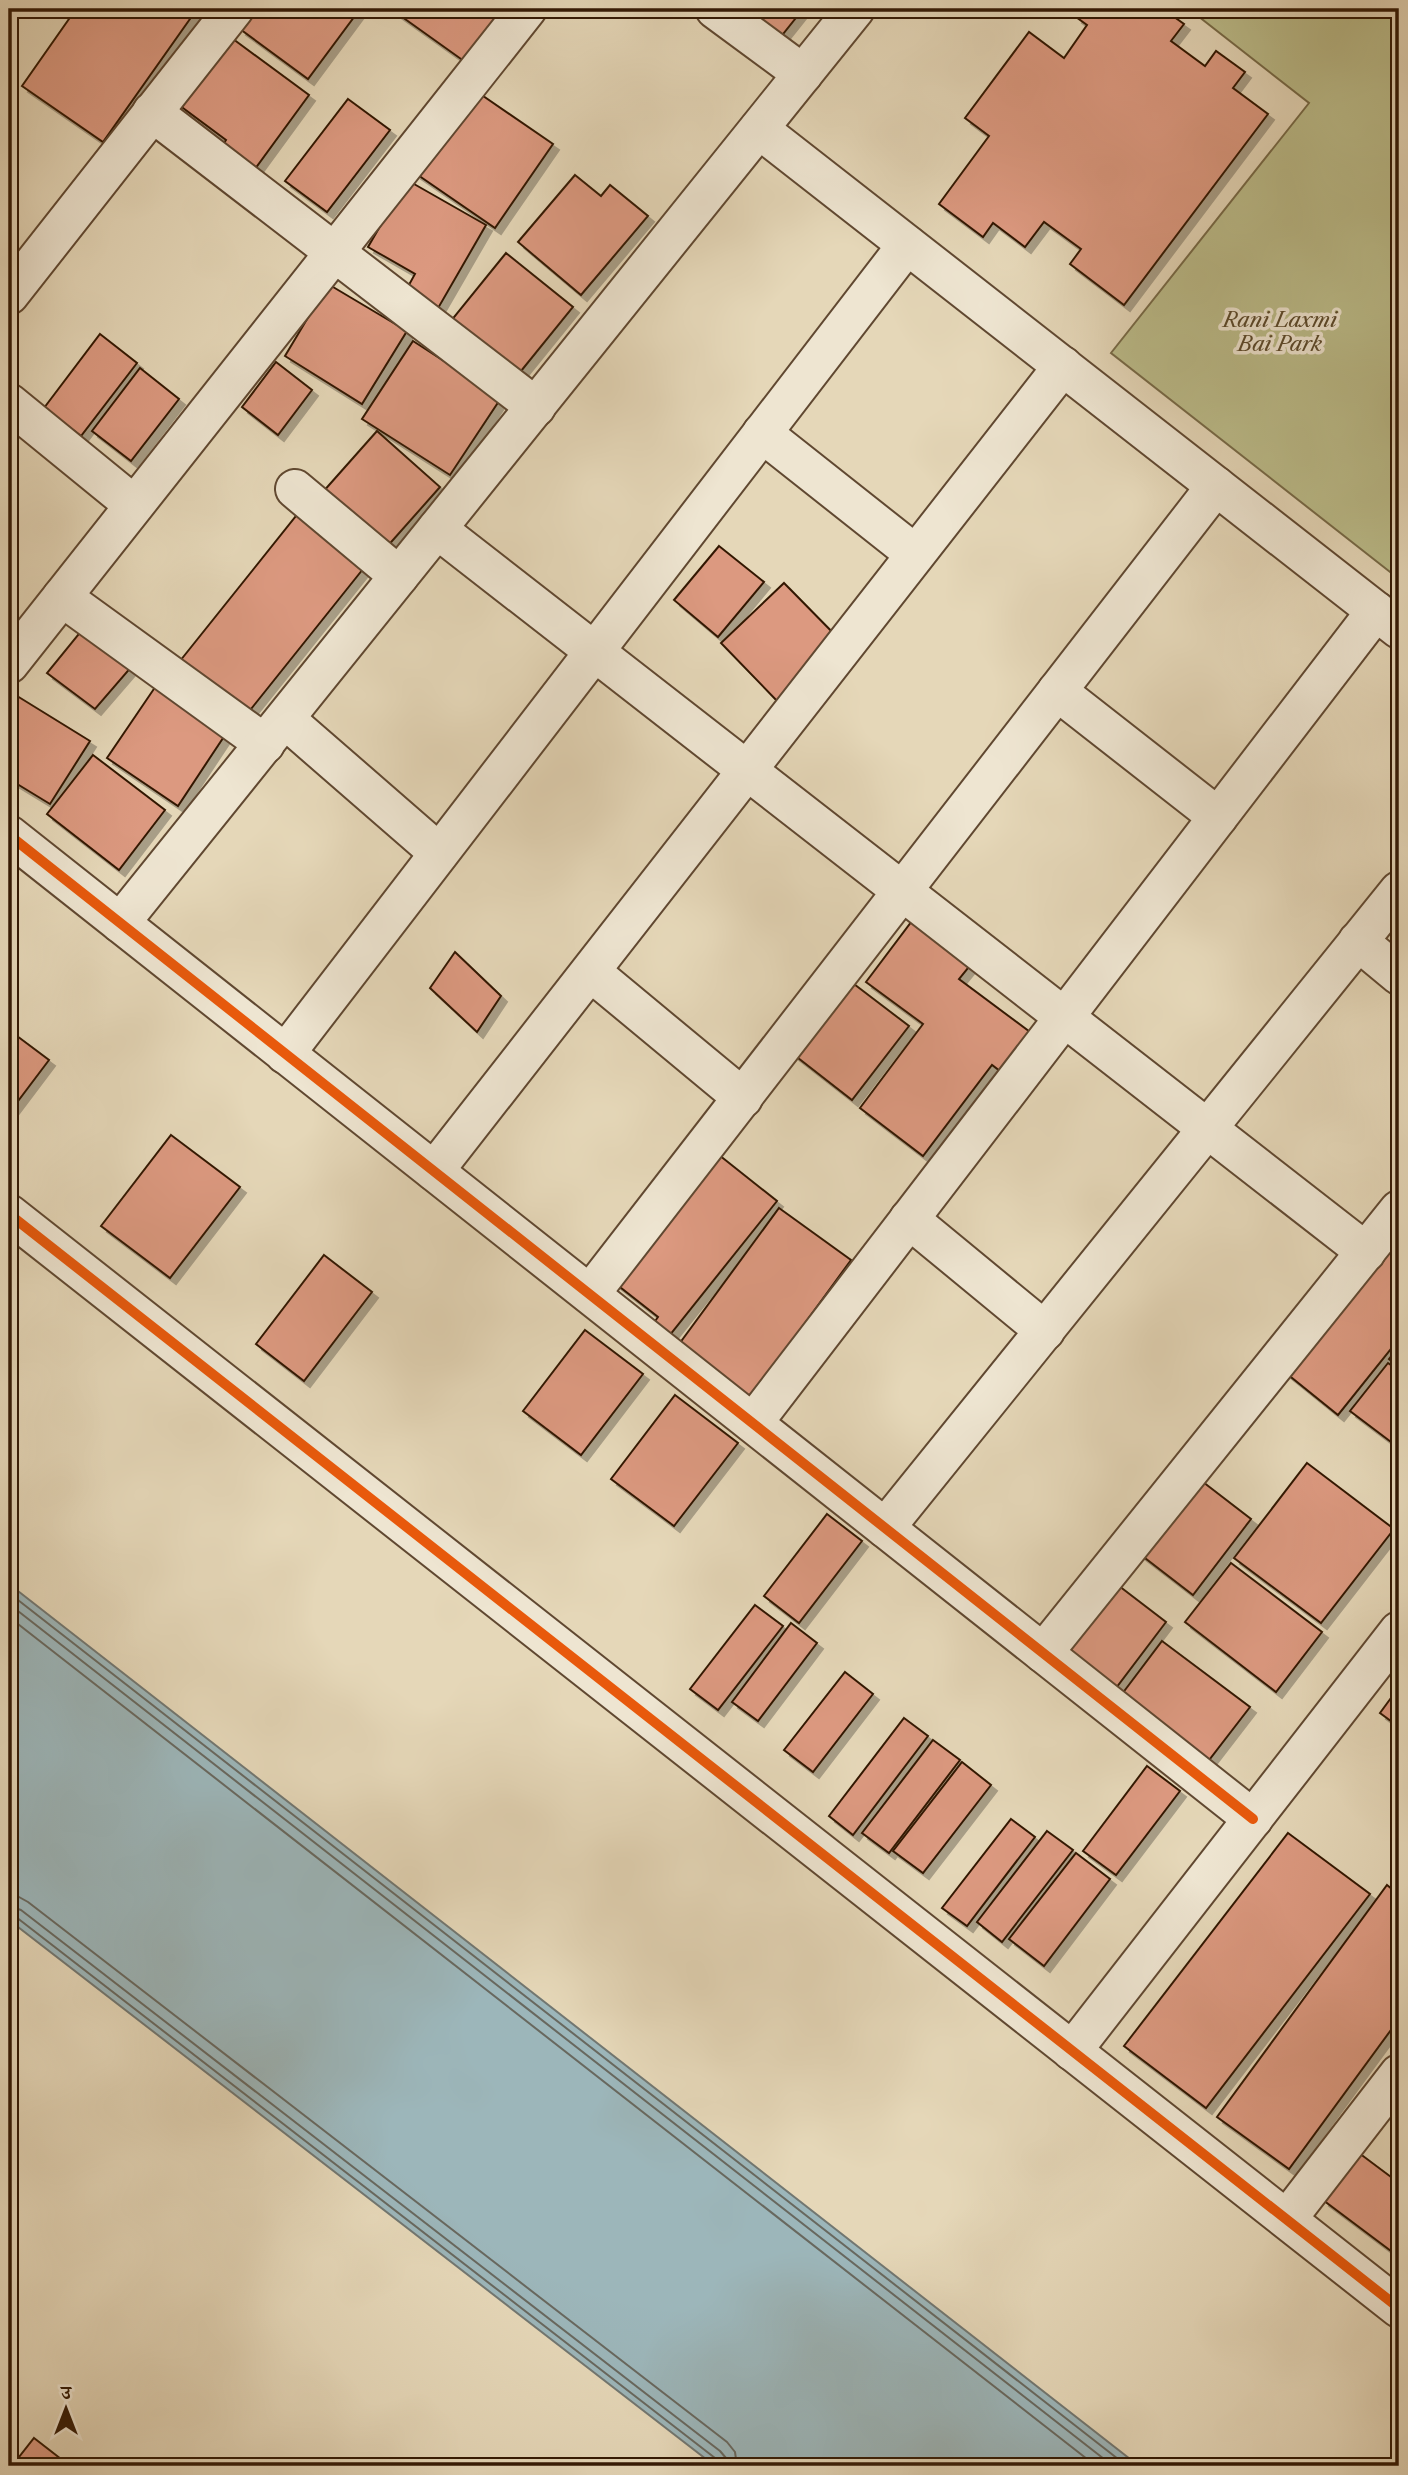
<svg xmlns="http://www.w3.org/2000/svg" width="1408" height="2475" font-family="'Libre Caslon Text','Noto Serif Devanagari',serif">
	<defs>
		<filter id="shadow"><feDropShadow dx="6" dy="6" stdDeviation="0" flood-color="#0004"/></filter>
	</defs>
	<rect width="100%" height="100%" fill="#e5d7b8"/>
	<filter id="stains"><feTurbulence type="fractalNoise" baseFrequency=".00286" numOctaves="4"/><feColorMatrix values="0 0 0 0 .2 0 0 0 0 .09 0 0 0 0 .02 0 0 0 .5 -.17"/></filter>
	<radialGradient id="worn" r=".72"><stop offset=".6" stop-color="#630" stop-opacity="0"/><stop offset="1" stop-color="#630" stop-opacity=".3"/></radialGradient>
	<path fill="#bbbc8a" stroke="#776a47" stroke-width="2" d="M1189,9H1399V579L1111,353L1309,103Z"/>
	<path fill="#9cb6ba" stroke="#727771" stroke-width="2" d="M9,1584L1139,2466H715L9,1920Z"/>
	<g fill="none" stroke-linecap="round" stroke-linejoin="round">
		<g stroke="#68685f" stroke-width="2">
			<path d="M9,1593L1127,2466"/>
			<path d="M9,1604L1113,2466"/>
			<path d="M9,1617L1096,2466"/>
			<path d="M9,1896L19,1897L28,1902L727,2442L735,2452L737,2466"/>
			<path d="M9,1906L21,1910L720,2451L726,2458L727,2466"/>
			<path d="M9,1915L16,1917L715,2458L718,2466"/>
		</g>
	</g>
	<g fill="#dc9980" stroke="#331904" stroke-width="2" filter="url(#shadow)">
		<path d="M76,9H197L103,142L22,86Z"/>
		<path d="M255,9H360L308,79L240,29Z"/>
		<path d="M391,9H512L468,64Z"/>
		<path d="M741,9H803L779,39Z"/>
		<path d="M1082,9H1163L1184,24L1171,41L1205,66L1216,51L1245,72L1233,88L1268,114L1124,305L1070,264L1081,249L1044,222L1025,247L993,223L983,237L939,204L989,136L965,118L1029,32L1064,58L1087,25L1076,17Z"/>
		<path d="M229,36L309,95L252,173L220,149L226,140L179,105Z"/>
		<path d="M473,89L553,144L495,228L415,173Z"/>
		<path d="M348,99L390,130L327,212L285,181Z"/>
		<path d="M575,175L601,196L610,185L648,216L581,295L518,242Z"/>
		<path d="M407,180L486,225L437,310L405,292L415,274L368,247Z"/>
		<path d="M506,253L573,307L517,376L450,322Z"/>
		<path d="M328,284L407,331L362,404L285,356Z"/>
		<path d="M100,334L137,363L81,436L44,408Z"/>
		<path d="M413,341L501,398L450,475L362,419Z"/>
		<path d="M276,362L312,390L278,435L242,407Z"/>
		<path d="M140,368L179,399L131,461L92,431Z"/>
		<path d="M377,431L440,487L377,558L314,502Z"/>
		<path d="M300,511L367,564L243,719L176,666Z"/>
		<path d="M719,546L764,582L718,637L674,600Z"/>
		<path d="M784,583L844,644L781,705L721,643Z"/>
		<path d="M82,630L133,665L95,709L47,673Z"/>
		<path d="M162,677L233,723L178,806L107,758Z"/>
		<path d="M9,691L90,741L50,804L9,779Z"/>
		<path d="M93,755L165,810L119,870L47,814Z"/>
		<path d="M918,913L977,957L959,979L1030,1032L1000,1071L992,1065L923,1156L860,1108L923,1024L866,982Z"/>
		<path d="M455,952L501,996L477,1032L430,988Z"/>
		<path d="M850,981L909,1026L852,1100L793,1054Z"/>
		<path d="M9,1030L49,1060L9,1113Z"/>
		<path d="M171,1135L240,1187L170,1278L101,1226Z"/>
		<path d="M714,1151L777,1201L669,1336L653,1324L658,1317L611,1280Z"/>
		<path d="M779,1208L851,1260L747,1403L674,1351Z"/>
		<path d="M1399,1223V1339L1338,1415L1281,1369Z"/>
		<path d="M324,1255L372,1292L304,1381L256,1344Z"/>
		<path d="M585,1330L643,1374L581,1455L523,1411Z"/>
		<path d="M1399,1346V1367L1389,1359Z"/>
		<path d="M1388,1363L1399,1371V1448L1350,1411Z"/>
		<path d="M675,1395L738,1443L674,1526L611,1479Z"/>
		<path d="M1307,1463L1394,1529L1321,1623L1234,1558Z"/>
		<path d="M1190,1472L1251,1519L1193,1595L1132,1548Z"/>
		<path d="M827,1514L862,1541L799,1623L764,1596Z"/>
		<path d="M1231,1563L1322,1632L1276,1692L1185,1622Z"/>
		<path d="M1106,1576L1166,1622L1116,1688L1055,1642Z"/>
		<path d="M755,1605L783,1626L718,1710L690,1689Z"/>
		<path d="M791,1623L817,1643L758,1721L732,1702Z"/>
		<path d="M1162,1641L1250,1707L1206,1764L1119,1698Z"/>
		<path d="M845,1672L873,1694L813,1772L784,1750Z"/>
		<path d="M1399,1687V1727L1380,1713Z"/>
		<path d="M904,1718L928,1736L853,1835L829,1816Z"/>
		<path d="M933,1740L960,1760L889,1853L862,1833Z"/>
		<path d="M962,1762L991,1785L923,1873L893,1851Z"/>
		<path d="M1147,1766L1180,1791L1116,1875L1083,1851Z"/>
		<path d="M1011,1819L1035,1837L967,1926L942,1908Z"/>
		<path d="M1047,1831L1073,1850L1002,1942L977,1922Z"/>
		<path d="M1288,1833L1370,1894L1206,2108L1124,2046Z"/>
		<path d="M1076,1853L1110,1879L1044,1966L1009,1939Z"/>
		<path d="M1387,1885L1399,1895V2019L1289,2169L1217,2117Z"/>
		<path d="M1359,2153L1399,2183V2257L1323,2200Z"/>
		<path d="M34,2438L70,2466H12Z"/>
	</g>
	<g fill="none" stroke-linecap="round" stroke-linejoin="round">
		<g stroke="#604831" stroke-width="42">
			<g id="street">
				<path d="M715,9L803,74"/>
				<path d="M152,112L536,407"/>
				<path d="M759,129L1399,629"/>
				<path d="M9,295L234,9"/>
				<path d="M9,403L134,505"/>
				<path d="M762,433L915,554"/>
				<path d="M295,489L399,576"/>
				<path d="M437,529L1366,1252"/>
				<path d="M62,597L265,744"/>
				<path d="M9,664L527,9"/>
				<path d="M1057,691L1218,817"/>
				<path d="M285,719L439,853"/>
				<path d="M9,835L1253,1819"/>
				<path d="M120,923L855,9"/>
				<path d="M1358,941L1399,975"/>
				<path d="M591,972L743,1098"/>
				<path d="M285,1054L907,245"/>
				<path d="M434,1171L1063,366"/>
				<path d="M9,1214L1399,2308"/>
				<path d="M909,1219L1045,1331"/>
				<path d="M590,1294L1216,486"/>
				<path d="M753,1423L1376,611"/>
				<path d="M885,1528L1399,891"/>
				<path d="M1043,1653L1399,1210"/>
				<path d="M1072,2051L1399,1631"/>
				<path d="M1287,2219L1399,2074"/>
			</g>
		</g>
		<use href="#street" stroke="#eee5d1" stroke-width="38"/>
		<g stroke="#eee5d1" stroke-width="15">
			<g id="cycleway">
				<path d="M9,835L1253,1819"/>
				<path d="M9,1214L1399,2308"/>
			</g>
		</g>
		<use href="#cycleway" stroke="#e8590c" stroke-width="10"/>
	</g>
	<g text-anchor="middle" stroke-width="7" stroke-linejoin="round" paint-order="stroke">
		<g font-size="21" font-style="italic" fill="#5c4a2c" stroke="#eee5d1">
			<text x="1280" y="327">Rani Laxmi<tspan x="1280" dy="24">Bai Park</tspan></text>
		</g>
	</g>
	<rect width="1408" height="2475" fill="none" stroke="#e5d7b8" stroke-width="35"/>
	<rect x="10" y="10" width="1387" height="2454" fill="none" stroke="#331904" stroke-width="3.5"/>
	<rect x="18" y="18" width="1373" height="2440" fill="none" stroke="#331904" stroke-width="2"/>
	<g transform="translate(66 2409)" stroke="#eee5d1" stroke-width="5" paint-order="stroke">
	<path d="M0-5L12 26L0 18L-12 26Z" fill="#331904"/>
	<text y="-10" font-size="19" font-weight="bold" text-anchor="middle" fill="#331904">उ</text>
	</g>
	<rect width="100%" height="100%" filter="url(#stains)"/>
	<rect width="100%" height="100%" fill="url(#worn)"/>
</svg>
